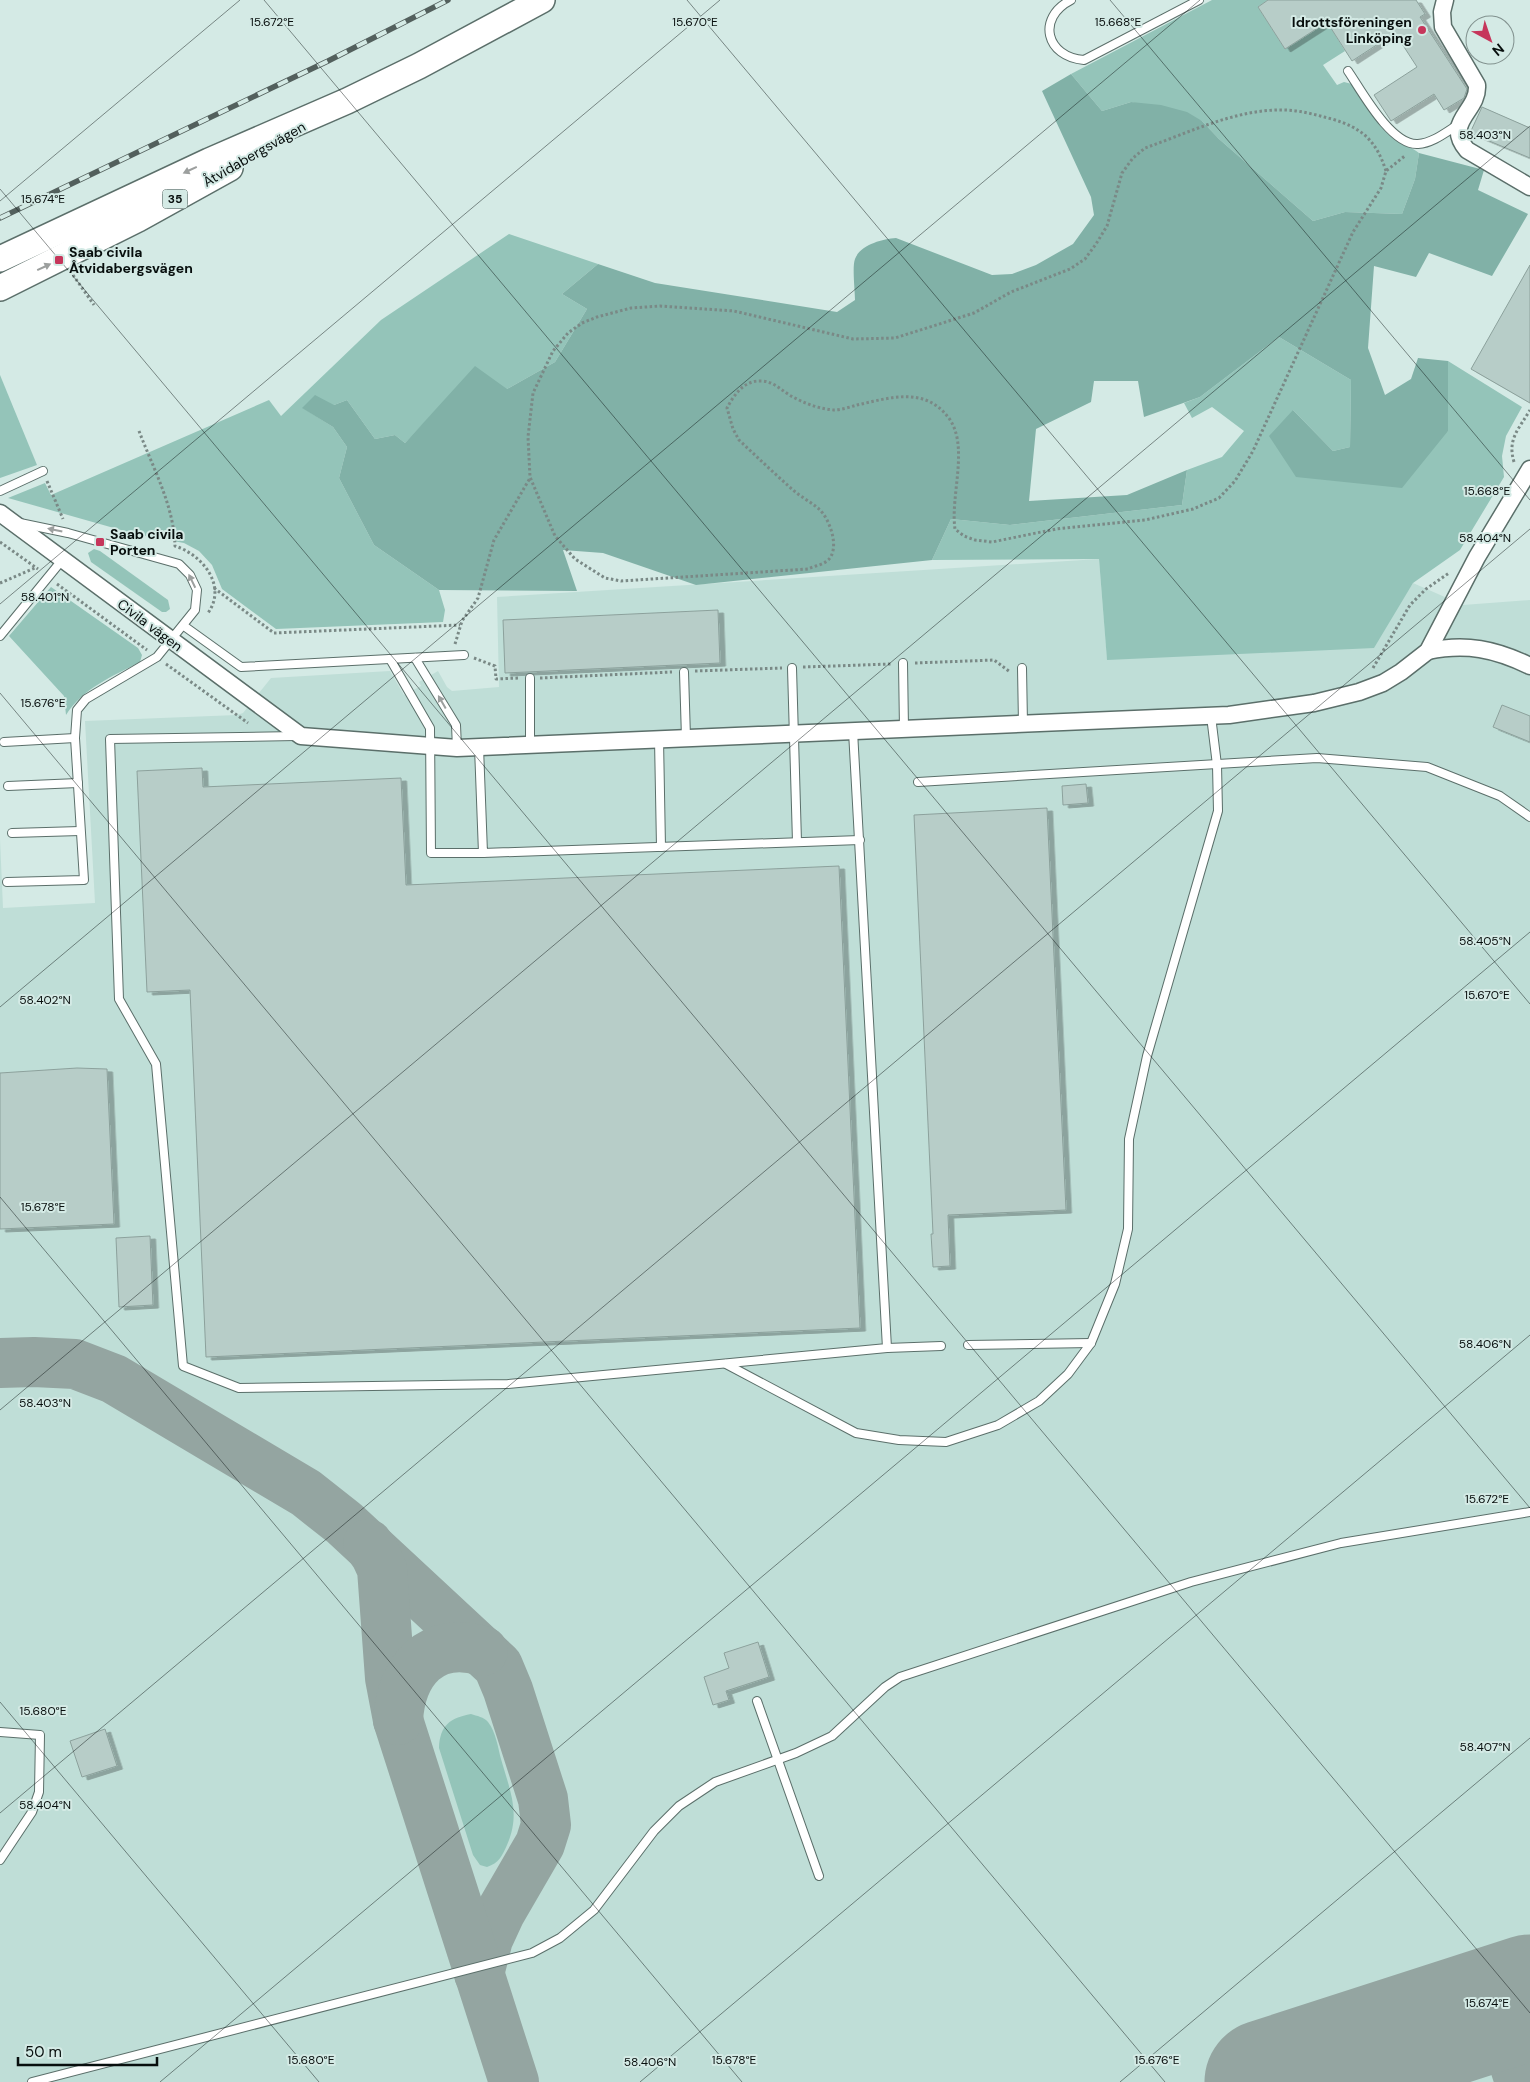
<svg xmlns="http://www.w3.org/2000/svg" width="1530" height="2082" font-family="'DM Sans',sans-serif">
	<defs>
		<filter id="shadow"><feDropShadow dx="5.5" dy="3" stdDeviation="0" flood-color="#0004"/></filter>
	</defs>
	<rect width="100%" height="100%" fill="#d4eae5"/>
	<path fill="#bfded7" d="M1099,559L1107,659L1396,609L1413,583L1463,605L1530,600V2082H0V839L3,908L95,903L85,721L237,715L243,713L271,678L390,671L404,695L421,686L419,682L438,671L447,687L452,691L499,687L497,597Z"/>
	<g fill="#94c4b9">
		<path d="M1212,0H1268L1258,7L1285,49L1362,0L1382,2L1334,33L1345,51L1323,65L1337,85L1344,82L1352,84C1365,102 1376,126 1395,140C1403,145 1412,147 1419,153L1415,179L1402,214L1345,212L1313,221L1219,139L1202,121L1131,102L1102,111L1071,74Z"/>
		<path d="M509,234L598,264L562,294L587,309L555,362L507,389L438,408L405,443L395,435L375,439L347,400L334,405L303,408L333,427L347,447L339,478L374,545L439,590L445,610L443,622L276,629L222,589L212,565L199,551L184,543L135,534L8,498L45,483L51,495L269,400L281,416L381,320Z"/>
		<path d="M1279,337L1351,380L1350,447L1333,451L1293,410L1296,477L1448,431V361L1522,407L1506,436L1502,456L1504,477L1460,550L1413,583L1374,648L1107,660L1099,559L932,560L951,519L1010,525L1182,505L1187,470L1222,457L1244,431L1212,407L1192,418L1184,403L1200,397Z"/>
		<path d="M0,375L37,465L0,478Z"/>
		<path d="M94,549L100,551L168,600L170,609L166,612H162L91,562L88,553Z"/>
		<path d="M51,587L138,648L142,655L140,662C113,676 83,688 66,715L64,696L9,636Z"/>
		<path d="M471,1714C477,1716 484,1717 488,1722C496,1732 498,1748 501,1759C510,1791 521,1813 507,1845C502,1856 499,1863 487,1867L480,1865L473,1855L439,1748C440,1725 450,1718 471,1714Z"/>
	</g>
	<path fill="#81b1a7" d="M1071,74L1102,111L1131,102L1161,105L1187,112L1202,121L1219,139L1313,221L1345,212L1402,214L1415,179L1419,153L1484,170L1478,190L1528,214L1492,276L1429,253L1416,277L1374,266L1368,348L1385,395L1411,379L1418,358L1448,361V431L1402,488L1296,477L1269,436L1293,410L1333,451L1350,447L1351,380L1279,337L1200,397L1144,417L1138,381H1094L1091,402L1036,429L1029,501L1127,495L1187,470L1182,505L1010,525L951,519L932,560L696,585L603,553L563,550L577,591L439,590L374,545L339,478L347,447L333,427L302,408L315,395L334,405L347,400L375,439L395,435L405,443L475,366L507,389L555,362L587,309L562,294L598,264L655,283L837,312L855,300C855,290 852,267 855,259C860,245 882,239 896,238L992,275L1012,274L1036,265L1073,244L1094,215L1091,197L1042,91Z"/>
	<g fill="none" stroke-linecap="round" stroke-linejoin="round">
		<g stroke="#94a5a1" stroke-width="50">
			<path d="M0,1363L34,1362L75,1364L114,1379L306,1493L344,1523L498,1666L508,1690L543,1799L546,1825L540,1844L500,1913L488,1939L479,1974"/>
			<path d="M368,1544L376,1556L382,1569L390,1678L398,1720L514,2082"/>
			<path d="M398,1720C401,1671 431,1635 483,1651"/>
			<path d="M1496,2008L1520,2082"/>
		</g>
		<path stroke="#94a5a1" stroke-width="125" d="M1267,2082L1530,1997"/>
	</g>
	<g fill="#b7cdc8" stroke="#8ca19c" filter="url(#shadow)">
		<path d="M1268,0H1416L1425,14L1420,17L1467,89L1464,98L1444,110L1434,94L1391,121L1374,95L1417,67L1395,33L1352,61L1327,22L1285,49L1258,7Z"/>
		<path d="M1482,107L1530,128V158L1470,133Z"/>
		<path d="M1530,265V403L1471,369Z"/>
		<path d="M718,610L720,663L505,673L503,620Z"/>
		<path d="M1502,705L1530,716V742L1493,727Z"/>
		<path d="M202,768L203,787L401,778L406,885L839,866L860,1328L206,1357L190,990L147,992L137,771Z"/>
		<path d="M1086,784L1088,803L1063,805L1062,786Z"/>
		<path d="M1047,808L1066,1210L948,1215L950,1266L933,1267L931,1234H933L914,815Z"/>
		<path d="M77,1068L107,1069L114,1224L0,1229V1073Z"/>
		<path d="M150,1236L153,1305L119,1307L116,1238Z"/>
		<path d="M758,1642L769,1677L726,1691L729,1700L713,1705L704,1677L729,1668L724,1653Z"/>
		<path d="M105,1729L117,1766L82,1777L70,1741Z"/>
	</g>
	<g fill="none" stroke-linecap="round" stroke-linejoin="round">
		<g stroke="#5b6f6a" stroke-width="10">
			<g id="service">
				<path d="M1071,0C1036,18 1046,57 1084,60L1199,0"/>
				<path d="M1348,71C1361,90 1391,146 1418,144C1433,143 1446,132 1459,124"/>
				<path d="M0,491L43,471"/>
				<path d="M184,626L241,667L464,655"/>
				<path d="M0,636L63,559"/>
				<path d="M415,658L456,725L457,748"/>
				<path d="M390,659L430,728L431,853H483"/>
				<path d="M903,663L904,729"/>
				<path d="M792,668L797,842"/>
				<path d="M1022,668L1023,724"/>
				<path d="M684,672L686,738"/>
				<path d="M530,678V745"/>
				<path d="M296,736L110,739L119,999L156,1064L183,1366L239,1388L508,1384L887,1348L853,731"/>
				<path d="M659,739L661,847"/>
				<path d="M4,742L75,738"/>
				<path d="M479,747L483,853L860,840"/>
				<path d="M918,782L1317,758L1427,767L1500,796L1530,817"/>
				<path d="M8,786L78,783"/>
				<path d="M12,833L80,831"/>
				<path d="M7,882L84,880L75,738L77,710L86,699L157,657L195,610L197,590L190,575L179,564L68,533L20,523"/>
				<path d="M968,1345L1091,1343"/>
				<path d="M887,1348L941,1346"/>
				<path d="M726,1364L856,1433L899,1440L946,1442L998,1425L1039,1401L1068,1374L1091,1343L1115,1284L1128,1229L1129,1139L1147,1056L1218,811L1217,765L1211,716"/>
				<path d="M757,1701L819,1876"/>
				<path d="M0,1732L40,1735L39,1792L32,1812L0,1860"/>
				<path d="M32,2082L532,1953L560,1938L594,1910L654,1831L679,1806L715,1782L796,1753L832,1736L885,1687L900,1677L1191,1582L1341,1543L1530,1512"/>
			</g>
		</g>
		<g stroke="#5b6f6a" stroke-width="19">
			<g id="minor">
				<path d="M1445,0L1442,12L1443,27L1477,85C1479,112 1443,121 1467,150L1530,187"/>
				<path d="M0,513L301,736L457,748L1229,715L1314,703L1359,692L1383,683L1401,672L1428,651L1477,557L1530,469"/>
				<path d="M1428,651C1466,643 1495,649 1530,666"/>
			</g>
		</g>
		<g stroke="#5b6f6a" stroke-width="28">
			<g id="primary">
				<path d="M0,259L209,161L347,101L419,66L542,0"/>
				<path d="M0,288L138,219L230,168"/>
			</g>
		</g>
		<g stroke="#7a8986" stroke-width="3" stroke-dasharray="2.5 2.5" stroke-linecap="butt">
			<path d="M1386,171C1376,140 1362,128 1332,119C1316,115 1300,110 1283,110C1236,109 1188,133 1145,148L1133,158L1122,173L1107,226L1096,244L1085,259L1070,269L1011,292L974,313L895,338L853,339L734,311L660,306L631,308L597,317L582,323L568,333L553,351L533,393L528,437L530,477L555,536L575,559L605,578L621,581L808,569C814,566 822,565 827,561C841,550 830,519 819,509C811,502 801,497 793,490C775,474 757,457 739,440L733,429L727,408C734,395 744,380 761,381C773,381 781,390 791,396C804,403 819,409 834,410C841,410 850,407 857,405C889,398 924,386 948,417C970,445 950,495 955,529L964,536L975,540L992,542L1056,529L1145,520L1193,509L1219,498L1235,481L1253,451L1353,232L1381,188L1386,171L1406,155"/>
			<path d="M73,275L94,305"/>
			<path d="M139,431C153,468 174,506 175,546C201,554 228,585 208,613"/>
			<path d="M1514,462C1507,439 1519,429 1530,410"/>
			<path d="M47,481L63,519"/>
			<path d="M0,542L38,569"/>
			<path d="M0,583L35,568"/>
			<path d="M57,584L147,650"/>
			<path d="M214,588L274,633L460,625"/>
			<path d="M455,644L462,621L478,598L494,540L530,478"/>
			<path d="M474,658L495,666L496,679L519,678"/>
			<path d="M915,663L994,660L1010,672"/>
			<path d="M166,664L248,723"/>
			<path d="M803,667L891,664"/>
			<path d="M1373,668L1410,605L1426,589L1449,573"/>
			<path d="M695,671L782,668"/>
			<path d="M540,678L672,672"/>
		</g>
		<use href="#service" stroke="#fff" stroke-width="8"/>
		<use href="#minor" stroke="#fff" stroke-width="16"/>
		<use href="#primary" stroke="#fff" stroke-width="25"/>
		<g stroke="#53605d" stroke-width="5.5">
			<path id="rail" d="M0,218L328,61L448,0"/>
		</g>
		<use href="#rail" stroke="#d4eae5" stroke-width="4" stroke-dasharray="11" stroke-linecap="butt"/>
	</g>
	<defs><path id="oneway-solid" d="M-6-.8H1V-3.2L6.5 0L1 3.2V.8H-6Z" transform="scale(1.25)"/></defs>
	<g fill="#9c9f9e">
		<use href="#oneway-solid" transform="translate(190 170) rotate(155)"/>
		<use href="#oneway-solid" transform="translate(44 267) rotate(-25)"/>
		<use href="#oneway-solid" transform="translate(55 530) rotate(-168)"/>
		<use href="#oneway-solid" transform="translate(192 581) rotate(-116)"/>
		<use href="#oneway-solid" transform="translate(442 702) rotate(-120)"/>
	</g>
	<path fill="none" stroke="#070e0d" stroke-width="1" stroke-opacity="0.45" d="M264,0L1530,1508M687,0L1530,1004M1110,0L1530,500M0,189L1530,2013M0,201L240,0M0,604L720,0M0,693L1165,2082M0,1007L1200,0M0,1197L742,2082M0,1410L1530,126M0,1702L319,2082M0,1813L1530,529M160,2082L1530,932M640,2082L1530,1335M1120,2082L1530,1738"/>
	<g fill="#c6365b" stroke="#d4eae5" stroke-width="2">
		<circle cx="1422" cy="30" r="5"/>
		<rect x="54" y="255" width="10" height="10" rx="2.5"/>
		<rect x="95" y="537" width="10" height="10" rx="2.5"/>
	</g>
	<g text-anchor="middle" stroke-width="4" stroke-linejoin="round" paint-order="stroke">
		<rect fill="#d4eae5" stroke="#44504e" stroke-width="1" x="162.5" y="189.5" width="25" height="19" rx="4"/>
		<g font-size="12" font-weight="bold" fill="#070e0d">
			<text x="175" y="203">35</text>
		</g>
		<g font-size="14" font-weight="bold" fill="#070e0d" stroke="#d4eae5" text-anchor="start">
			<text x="1412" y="27" text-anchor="end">Idrottsföreningen<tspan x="1412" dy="16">Linköping</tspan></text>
			<text x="69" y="257">Saab civila<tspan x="69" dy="16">Åtvidabergsvägen</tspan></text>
			<text x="110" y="539">Saab civila<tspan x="110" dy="16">Porten</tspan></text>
		</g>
		<g font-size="14" fill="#070e0d" stroke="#d4eae5">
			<text transform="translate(254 154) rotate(-30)" y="5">Åtvidabergsvägen</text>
			<text transform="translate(150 625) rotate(37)" y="5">Civila vägen</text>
		</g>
	</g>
	<g font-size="12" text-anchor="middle" fill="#070e0d" stroke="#d4eae5" stroke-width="4" stroke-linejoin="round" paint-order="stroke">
		<text x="272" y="26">15.672°E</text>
		<text x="695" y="26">15.670°E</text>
		<text x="1118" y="26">15.668°E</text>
		<text x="1485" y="139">58.403°N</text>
		<text x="43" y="203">15.674°E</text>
		<text x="1487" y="495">15.668°E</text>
		<text x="1485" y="542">58.404°N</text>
		<text x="45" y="601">58.401°N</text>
		<text x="43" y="707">15.676°E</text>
		<text x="1485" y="945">58.405°N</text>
		<text x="1487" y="999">15.670°E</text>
		<text x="45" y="1004">58.402°N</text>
		<text x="43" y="1211">15.678°E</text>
		<text x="1485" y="1348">58.406°N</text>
		<text x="45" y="1407">58.403°N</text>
		<text x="1487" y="1503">15.672°E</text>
		<text x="43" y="1715">15.680°E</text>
		<text x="1485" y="1751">58.407°N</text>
		<text x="45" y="1809">58.404°N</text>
		<text x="1487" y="2007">15.674°E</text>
		<text x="311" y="2064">15.680°E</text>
		<text x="734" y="2064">15.678°E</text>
		<text x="1157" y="2064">15.676°E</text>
		<text x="650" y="2066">58.406°N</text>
	</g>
	<g transform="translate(1490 40) rotate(140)"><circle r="24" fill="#d4eae5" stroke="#82928f"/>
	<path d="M0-4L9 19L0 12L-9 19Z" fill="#c6365b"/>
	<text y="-8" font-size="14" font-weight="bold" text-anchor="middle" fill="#070e0d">N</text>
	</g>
	<path d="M18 2057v8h139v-8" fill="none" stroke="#070e0d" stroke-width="2.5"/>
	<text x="25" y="2057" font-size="15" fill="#070e0d" stroke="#d4eae5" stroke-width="4" paint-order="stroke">50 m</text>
</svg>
